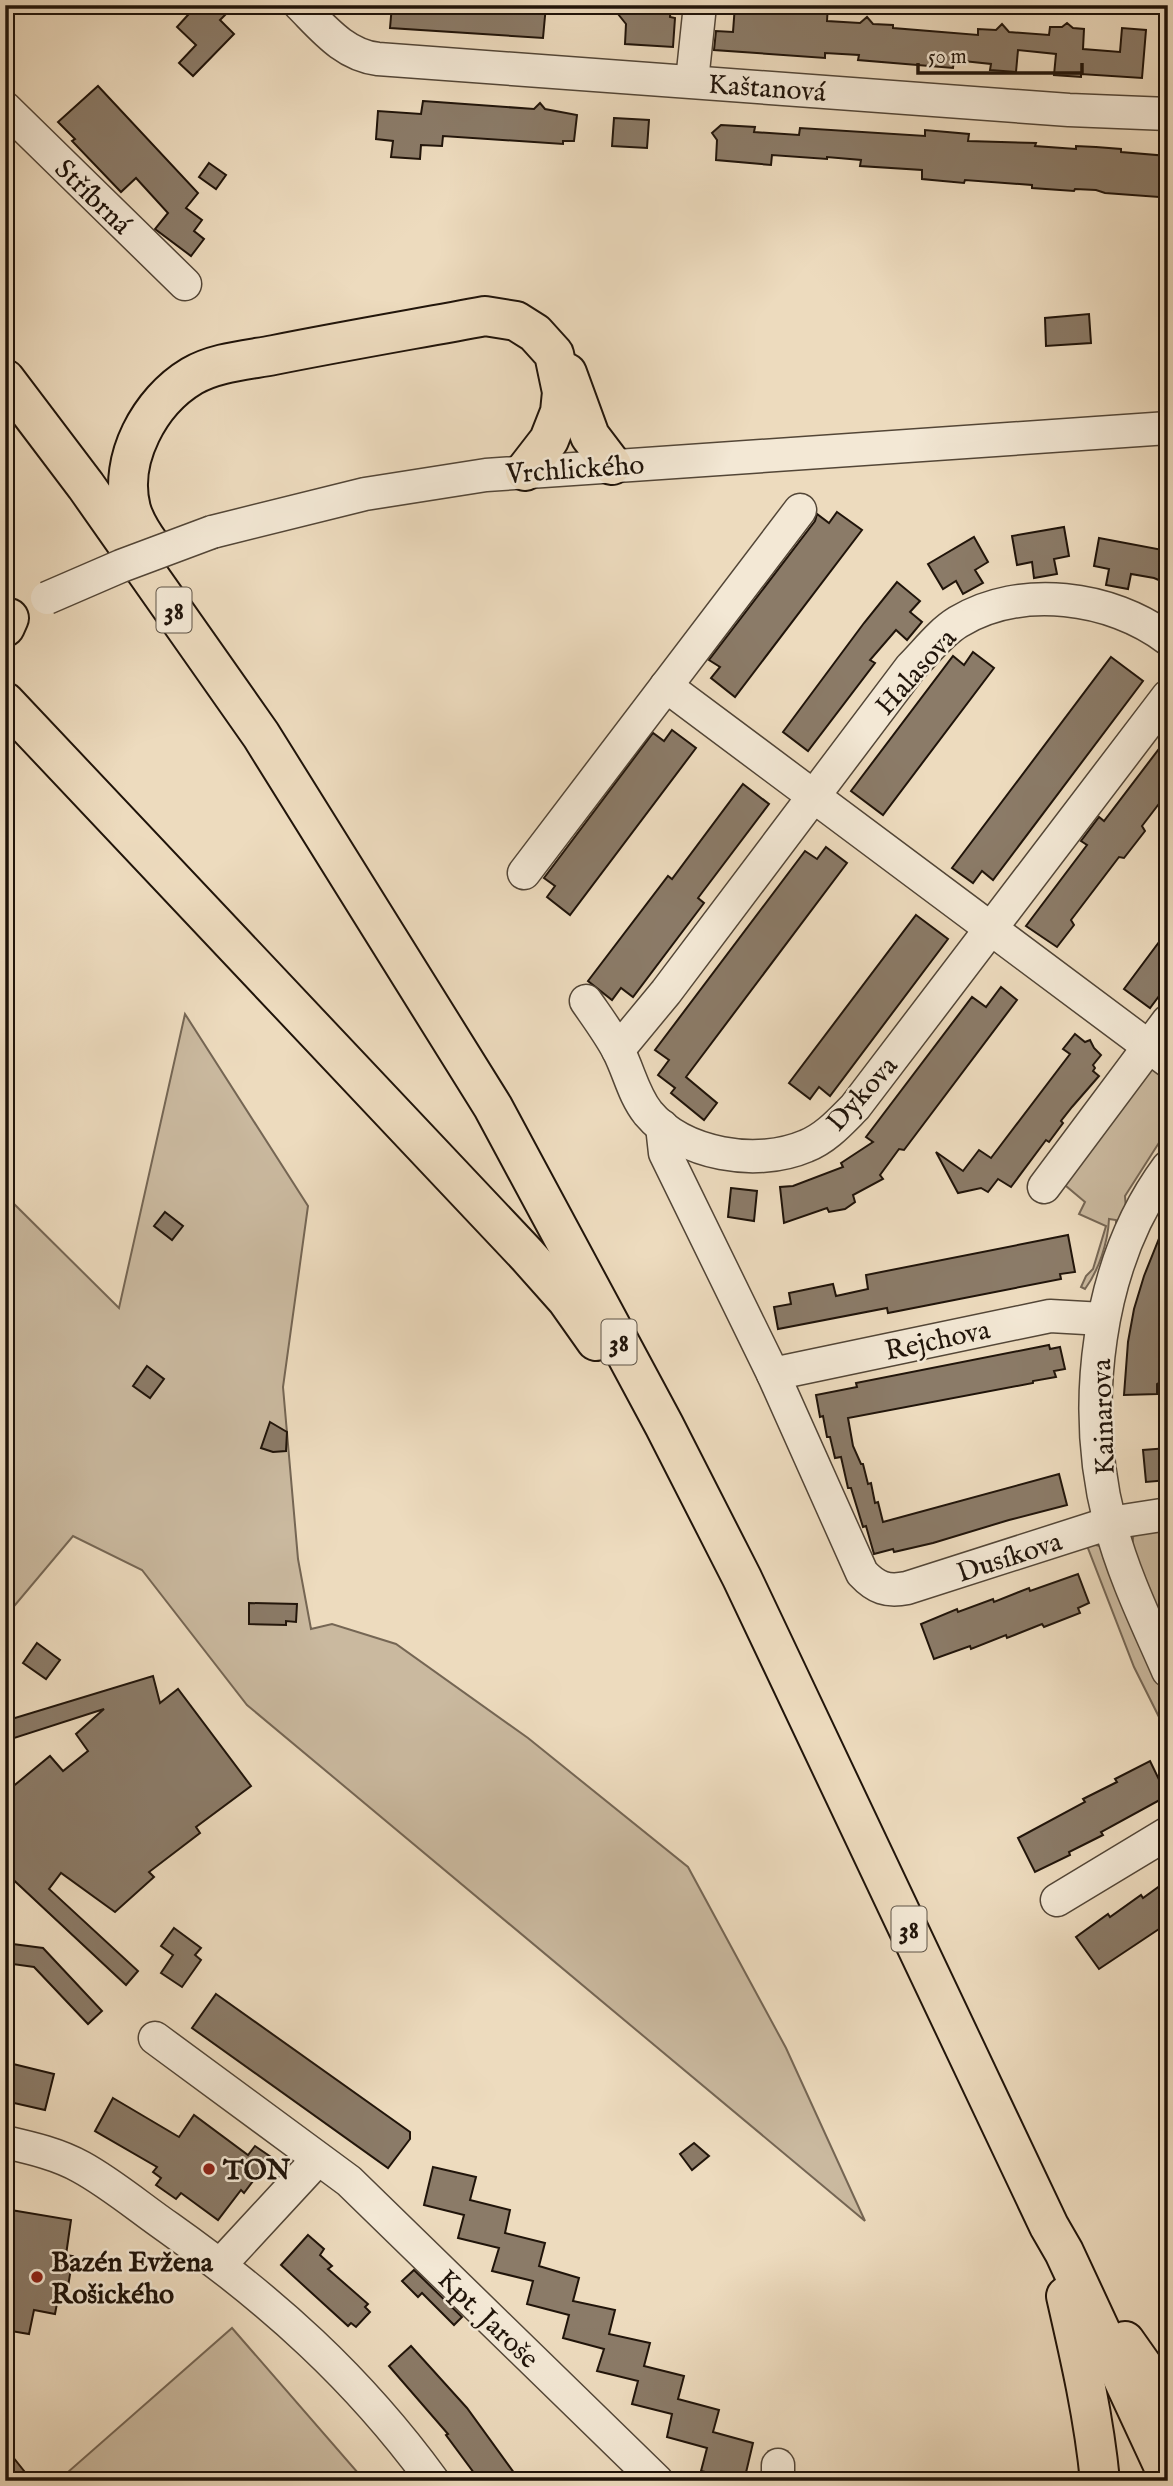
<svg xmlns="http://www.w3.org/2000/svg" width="1173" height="2486" font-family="'IM FELL English',serif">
	<rect width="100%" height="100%" fill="#eddbbe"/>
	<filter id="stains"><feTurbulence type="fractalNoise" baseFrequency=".00286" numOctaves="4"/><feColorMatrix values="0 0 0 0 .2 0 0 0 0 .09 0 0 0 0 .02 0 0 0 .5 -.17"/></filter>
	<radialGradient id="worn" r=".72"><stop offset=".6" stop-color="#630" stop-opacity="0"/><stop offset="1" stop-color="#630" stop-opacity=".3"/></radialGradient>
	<g fill="#cab99f" stroke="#756654" stroke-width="2">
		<path d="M185,1014L308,1206L283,1387L298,1559L311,1629L332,1624L396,1644L528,1738L688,1867L786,2048L865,2221L247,1705L142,1570L73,1536L5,1617V1195L119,1308Z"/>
		<path d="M1152,1068L1168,1073V1136L1162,1138L1125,1196L1126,1210L1116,1229V1220L1109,1219C1108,1242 1099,1270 1085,1289L1081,1287L1086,1276L1093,1269L1106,1226L1079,1214L1085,1202L1066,1186V1179Z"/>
		<path d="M1162,1527L1168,1530V1642C1159,1621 1126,1552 1134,1534Z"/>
		<path d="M1086,1543L1100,1546L1105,1551L1168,1699V1735L1134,1667Z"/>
		<path d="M232,2328L365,2481H76L68,2472Z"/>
	</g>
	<g fill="#8b7b68" stroke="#20140a" stroke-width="2">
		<path d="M197,5H235L220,20L234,34L193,76L179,63L196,45L177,27Z"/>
		<path d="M392,5H467L517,10L518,5H546L543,38L390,28Z"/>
		<path d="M649,5H671L670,17L675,18L673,47L625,44L626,24L614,9L649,12Z"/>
		<path d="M735,5H828L827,21L860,23L867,17L873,24L893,25V28L978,35V29L996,30L1002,24L1009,32L1049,35L1050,27H1062L1067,23L1073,28L1084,29L1083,49L1120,52L1122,28L1146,30L1142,78L1081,74V77L1054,75L1056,54L1018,50L1016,72L990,70L991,64L954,60L953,68L858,60L859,55L825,53V58L714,50L716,31L733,32Z"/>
		<path d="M98,86L198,193L186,208L202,220L194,231L204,239L191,256L155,229L168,213L136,178L121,192L72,141L75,139L58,122Z"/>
		<path d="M423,101L534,109L540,103L545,109L577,115L574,141H563V144L443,136L442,146L421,145L420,159L391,157L393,141L376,139L378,111L421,114Z"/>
		<path d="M614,118L649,120L647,148L612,146Z"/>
		<path d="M721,125L755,127L754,132L799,135L800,128L925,136V130L969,134L968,141L1036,143L1035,146L1076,149V146L1096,147L1121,149V152L1168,156V194H1160L1159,197L1105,193L1096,190L1075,189L1074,191L1032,188V185L965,180L964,183L922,179V170L860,166L861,160L827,157V159L772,155L771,165L716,160L717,140L712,133Z"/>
		<path d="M209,163L226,175L216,189L199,177Z"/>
		<path d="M1089,314L1091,343L1046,346L1045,318Z"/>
		<path d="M837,512L862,530L735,697L711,678L720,667L709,660L815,521L817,514L829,523Z"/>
		<path d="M1064,527L1069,556L1054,559L1057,574L1034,578L1032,562L1017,565L1012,536Z"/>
		<path d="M974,537L988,562L975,570L983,583L963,594L956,581L943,589L928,564Z"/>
		<path d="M1099,538L1168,551V584L1154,578L1131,574L1128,589L1106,585L1109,569L1094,566Z"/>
		<path d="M897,582L920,601L910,612L922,622L907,640L896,630L870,660L875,663L808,751L783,732L864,623Z"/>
		<path d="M973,652L994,668L883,815L851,791L953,656L964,665Z"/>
		<path d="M1111,657L1143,681L993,880L982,871L973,883L952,868Z"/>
		<path d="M672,730L696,748L570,915L547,897L555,886L544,878L653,733L664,741Z"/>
		<path d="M1168,737V792L1142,826L1145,831L1124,858L1119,857L1071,920L1074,925L1057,947L1026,926L1087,845L1081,841L1099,817L1104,821Z"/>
		<path d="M743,784L769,804L698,898L704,903L633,997L621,988L612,1000L588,981L668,876L672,879Z"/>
		<path d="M826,847L847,863L686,1077L717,1103L704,1120L671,1093L675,1088L658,1075L669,1060L655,1050L805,851L817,859Z"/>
		<path d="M916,915L948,939L830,1096L819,1087L810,1099L789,1083Z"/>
		<path d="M1168,930V984L1150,1008L1124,989Z"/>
		<path d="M1001,987L1017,1000L904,1150L899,1149L880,1175L883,1179L853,1195L855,1202L845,1209L829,1212L827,1208L784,1223L780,1187L793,1186L843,1167L841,1163L873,1142L866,1137L972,997L986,1007Z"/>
		<path d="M1075,1034L1085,1042L1090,1040L1094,1048L1101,1055L1093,1065L1095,1068L1093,1071L1099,1076L1072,1107L1061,1121L1063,1123L1049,1142L1046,1140L1011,1187L998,1179L988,1192L981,1188L958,1193L936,1152L963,1171L979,1150L991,1158L1070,1054L1063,1049Z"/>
		<path d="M731,1188L757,1191L754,1221L728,1217Z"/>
		<path d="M165,1212L183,1226L172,1240L154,1226Z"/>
		<path d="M1166,1221L1168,1322L1165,1351L1161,1352L1162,1381L1157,1384V1394L1124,1395L1128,1342L1134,1309L1144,1276Z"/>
		<path d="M1068,1235L1075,1272L1060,1274L1061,1279L888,1313L887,1308L778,1329L774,1307L791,1304L789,1293L833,1284L836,1296L868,1289L866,1275Z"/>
		<path d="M1049,1345L1050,1349L1060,1347L1065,1369L1054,1371L1056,1377L1033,1381V1383L848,1418L853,1446L861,1464H863L868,1484L871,1483L875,1503L878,1502L883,1522L1059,1474L1067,1505L1009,1520L933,1543L894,1552L893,1549L874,1554L866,1526L863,1527L851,1488H848L841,1457L835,1458L830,1437H827L823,1416L820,1417L816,1395L857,1387L856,1383Z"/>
		<path d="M147,1366L164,1379L150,1398L133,1386Z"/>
		<path d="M270,1422L287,1432L286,1451L273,1452L261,1448Z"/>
		<path d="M1168,1448V1480L1146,1482L1143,1450Z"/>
		<path d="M1078,1574L1089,1603L1078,1608L1080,1613L1044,1627L1042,1624L1007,1638L1006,1635L971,1649L970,1646L934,1659L921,1624L957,1609L958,1612L993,1599L994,1602L1029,1588L1030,1591Z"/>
		<path d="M249,1603L297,1604L296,1622L286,1621V1625L249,1624Z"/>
		<path d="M37,1643L60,1660L46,1679L23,1663Z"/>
		<path d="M153,1676L160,1703L178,1689L251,1786L196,1827L200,1833L149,1872L154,1877L115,1912L61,1873L49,1889L138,1971L126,1985L5,1872V1793L50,1756L63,1771L88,1751L76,1734L104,1709L5,1741V1721Z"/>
		<path d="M1150,1761L1167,1796L1101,1832L1103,1835L1069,1852L1070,1855L1035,1872L1018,1838L1085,1802L1083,1799L1117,1782L1115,1779Z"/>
		<path d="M1168,1880V1923L1099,1969L1076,1937L1108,1914L1110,1917L1141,1895L1143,1898Z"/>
		<path d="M174,1928L201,1948L195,1955L201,1960L182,1987L161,1973L173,1955L161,1946Z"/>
		<path d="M5,1943L43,1948L102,2011L88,2024L34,1967L5,1963Z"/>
		<path d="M216,1994L410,2132V2139L388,2168L192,2028Z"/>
		<path d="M5,2062L54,2074L45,2110L5,2101Z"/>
		<path d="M113,2098L179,2137L194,2115L248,2155L255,2146L271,2157L244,2193L241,2190L218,2220L181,2193L176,2199L156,2185L161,2178L153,2172L157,2167L95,2131Z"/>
		<path d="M694,2143L709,2156L692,2170L680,2154Z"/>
		<path d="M433,2167L476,2177L470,2200L510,2210L505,2233L545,2243L539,2266L579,2278L573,2301L615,2310L609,2334L650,2343L644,2366L684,2376L678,2399L719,2410L713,2432L753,2443L744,2481L701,2471L707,2448L667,2437L672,2414L632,2404L638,2381L597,2371L604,2349L563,2338L569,2315L527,2304L533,2281L492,2271L499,2248L458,2238L464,2215L424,2205Z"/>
		<path d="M5,2209L71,2220L66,2255L73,2256L66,2299L58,2298L55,2314L34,2310L29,2334L5,2330Z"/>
		<path d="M308,2235L324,2249L320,2255L332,2266L328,2269L368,2304L365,2307L370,2312L356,2327L351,2323L348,2326L281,2265Z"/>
		<path d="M414,2270L462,2317L454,2325L422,2293L418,2297L402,2281Z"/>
		<path d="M411,2346L467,2408L520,2481H480L446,2435L448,2434L389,2366Z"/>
		<path d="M5,2447L32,2481H5Z"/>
	</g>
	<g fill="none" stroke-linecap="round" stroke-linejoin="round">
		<g stroke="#534637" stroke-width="35">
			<g id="minor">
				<path d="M300,5C323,28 344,55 378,59L1069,110L1168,114"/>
				<path d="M692,81L700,5"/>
				<path d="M5,108L185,284"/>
				<path d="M212,532L365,494L486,475L1168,428"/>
				<path d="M666,686L1168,1061"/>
				<path d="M524,873L800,510"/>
				<path d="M586,1001C597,1017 609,1033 618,1050C629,1071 633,1094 648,1113C683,1155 757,1167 806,1146C826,1138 840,1122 855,1107L1168,696"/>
				<path d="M618,1050L666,992L911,667C926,652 940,633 958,622C1021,584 1111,596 1168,639"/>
				<path d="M662,1126L665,1153L773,1374L862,1573C876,1588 887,1592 907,1588L1110,1523L1168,1514"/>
				<path d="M1168,1167C1096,1264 1080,1407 1110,1523C1123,1574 1147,1623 1168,1671"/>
				<path d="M1044,1187L1168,1021"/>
				<path d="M773,1374L1050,1316L1103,1319"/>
				<path d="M1057,1900L1168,1833"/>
				<path d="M155,2038L349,2181L657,2481"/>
				<path d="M5,2142C31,2148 58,2154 81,2167C112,2184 140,2208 169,2228C272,2301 358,2378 433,2481"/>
				<path d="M220,2265L318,2159"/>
				<path d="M778,2465V2481"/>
			</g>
		</g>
		<g stroke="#20140a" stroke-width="42">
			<g id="major">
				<path d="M567,373L590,436L612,465"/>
				<path d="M5,379L86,486L261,735L493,1107L664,1425L742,1578L1049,2226L1064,2252L1168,2476"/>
				<path d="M151,546C143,535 135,523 131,509C118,459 150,401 192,376C216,362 248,360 274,355C344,341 415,329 485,316L516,321L535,333L554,354L562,392L560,412L549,440L525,471"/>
				<path d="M5,627L9,618"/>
				<path d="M5,702L527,1255L567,1300L596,1341"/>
				<path d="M1066,2296C1080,2357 1094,2418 1100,2481"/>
				<path d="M1125,2341L1168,2402"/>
			</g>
		</g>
		<use href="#minor" stroke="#f3e8d5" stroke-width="32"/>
		<use href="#major" stroke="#eddbbe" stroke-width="38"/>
		<g stroke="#534637" stroke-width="35" stroke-linecap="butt">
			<path id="minor-bridge" d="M47,598L121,566L212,532"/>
		</g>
		<use href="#minor-bridge" stroke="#f3e8d5" stroke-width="32"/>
	</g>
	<g fill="#8f2418" stroke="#f3e8d5" stroke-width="2.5">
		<circle cx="209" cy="2169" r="7"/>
		<circle cx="37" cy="2277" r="7"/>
	</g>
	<g text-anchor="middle" stroke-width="5" stroke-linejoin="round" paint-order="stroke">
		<g fill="#f3e8d5" stroke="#5f5447" stroke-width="2">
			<rect x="156.5" y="587.5" width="35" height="45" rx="5"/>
			<rect x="601.5" y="1319.5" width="35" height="45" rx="5"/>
			<rect x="891.5" y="1906.5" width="35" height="45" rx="5"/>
		</g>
		<g font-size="26" font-weight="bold" fill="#20140a">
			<text x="174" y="619">38</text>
			<text x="619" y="1351">38</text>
			<text x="909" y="1938">38</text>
		</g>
		<g font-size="28" fill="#20140a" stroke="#f3e8d5">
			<text transform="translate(767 87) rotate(4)" y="10">Kaštanová</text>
			<text transform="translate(94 196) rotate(44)" y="10">Stříbrná</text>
			<text transform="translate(575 468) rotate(-4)" y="10">Vrchlického</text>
			<text transform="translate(915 671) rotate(-48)" y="10">Halasova</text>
			<text transform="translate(861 1093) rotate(-48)" y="10">Dykova</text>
			<text transform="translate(937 1339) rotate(-12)" y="10">Rejchova</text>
			<text transform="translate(1102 1417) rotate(-92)" y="10">Kainarova</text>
			<text transform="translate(1009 1556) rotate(-18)" y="10">Dusíkova</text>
			<text transform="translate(489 2318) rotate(44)" y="10">Kpt. Jaroše</text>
		</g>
		<g font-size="28" font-weight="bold" fill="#20140a" stroke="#f3e8d5" text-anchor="start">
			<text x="223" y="2179">TON</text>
			<text x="51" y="2271">Bazén Evžena<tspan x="51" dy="32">Rošického</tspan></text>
		</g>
	</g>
	<rect width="1173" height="2486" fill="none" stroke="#eddbbe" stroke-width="28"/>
	<rect x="7" y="7" width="1159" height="2472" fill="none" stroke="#20140a" stroke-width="3.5"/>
	<rect x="14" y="14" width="1145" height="2458" fill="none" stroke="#20140a" stroke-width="2"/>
	<path d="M918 63v10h164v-10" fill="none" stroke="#20140a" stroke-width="3.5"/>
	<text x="928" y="63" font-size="21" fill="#20140a" stroke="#f3e8d5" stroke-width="5" paint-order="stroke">50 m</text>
	<rect width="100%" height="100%" filter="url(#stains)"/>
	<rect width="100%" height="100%" fill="url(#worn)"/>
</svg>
